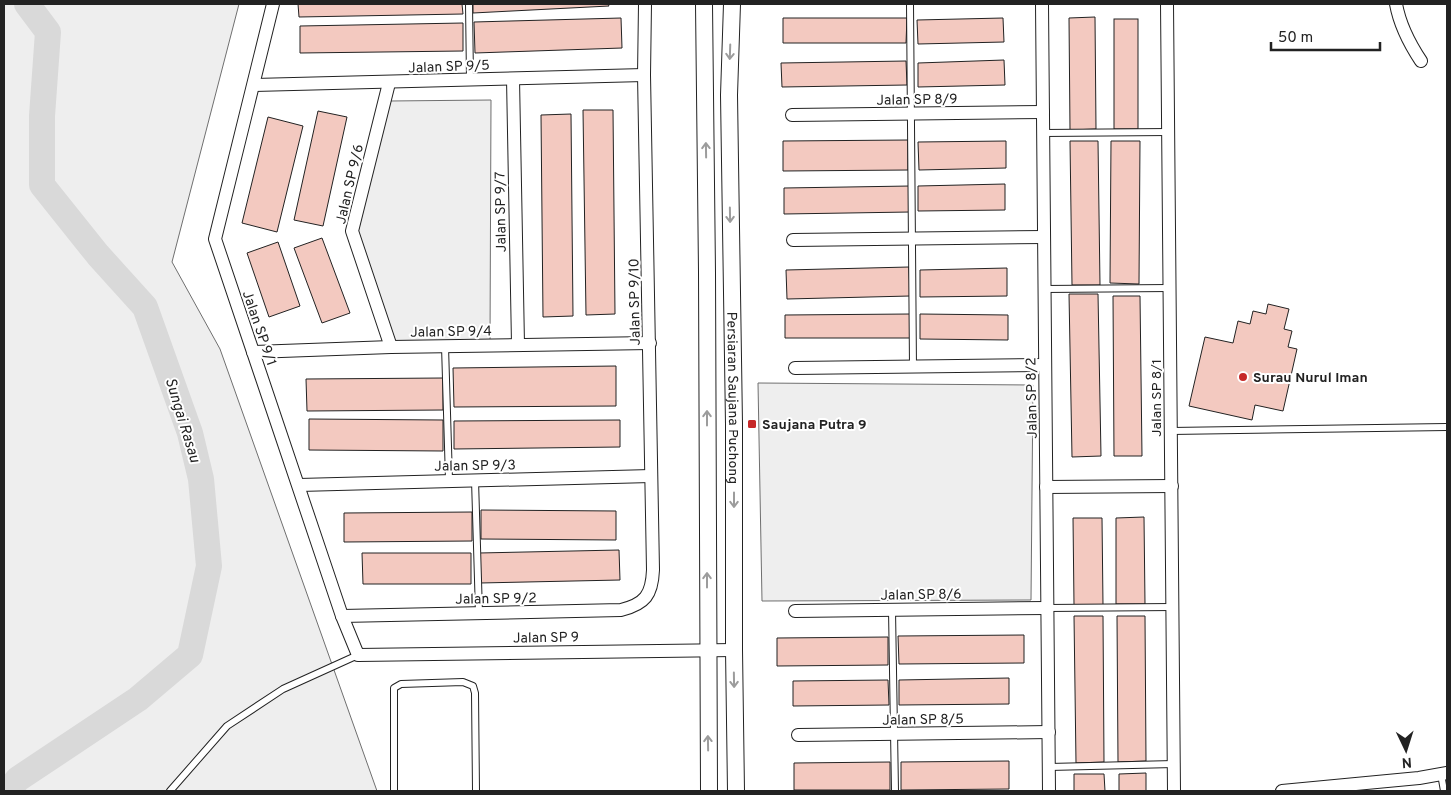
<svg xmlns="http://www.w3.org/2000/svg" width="1451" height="795" font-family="Overpass,sans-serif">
	<rect width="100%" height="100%" fill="#fff"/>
	<g fill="#eee" stroke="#6f6f6f">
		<path d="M4,4H239L172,262L220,349L377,791H4Z"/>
		<path d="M491,100L490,343H394L357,236L389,101Z"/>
		<path d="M758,383L1033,385L1031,600L762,601Z"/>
	</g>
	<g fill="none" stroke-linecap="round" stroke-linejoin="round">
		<path stroke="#d9d9d9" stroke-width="26" d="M8,791L18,779L138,699L190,655L209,566L201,479L190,433L145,307L98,255L42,185V116L48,32L27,4"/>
	</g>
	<g fill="#f3c9c0" stroke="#222">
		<path d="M298,4H462L463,14L299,17Z"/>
		<path d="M473,4H608L609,6L473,13Z"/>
		<path d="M1095,17L1096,129L1070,130L1069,18Z"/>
		<path d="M621,18L622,48L475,53L474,22Z"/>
		<path d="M783,18H907L906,43H783Z"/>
		<path d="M1003,18L1004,42L918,44L917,20Z"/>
		<rect x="1114" y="19" width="24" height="110"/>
		<path d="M463,23V51L300,53V26Z"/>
		<path d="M1004,60L1005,85L918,87V63Z"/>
		<path d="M906,61L907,85L782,87L781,63Z"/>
		<path d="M583,110H613L615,314L586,315Z"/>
		<path d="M318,111L347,117L323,226L294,220Z"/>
		<path d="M571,114L573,316L543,317L541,115Z"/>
		<path d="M268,117L303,126L277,232L242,223Z"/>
		<path d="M908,140V170L783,171V141Z"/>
		<path d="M1006,141V168L919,170L918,142Z"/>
		<path d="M1070,141H1098L1100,285H1072Z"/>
		<path d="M1111,141H1140L1139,284L1110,283Z"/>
		<path d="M1005,184V210L918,211V186Z"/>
		<path d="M910,186V212L784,214V188Z"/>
		<path d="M322,238L350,313L322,323L294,248Z"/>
		<path d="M278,242L300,306L269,317L247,253Z"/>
		<path d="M909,267L910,296L787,299L786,270Z"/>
		<path d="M1007,268V296L920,297V270Z"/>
		<path d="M1069,294H1098L1101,456L1072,457Z"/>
		<path d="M1113,296H1140L1142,456H1114Z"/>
		<path d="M1268,304L1289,309L1284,329L1292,331L1288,347L1297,349L1283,411L1255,405L1252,420L1189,406L1205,337L1233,343L1238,321L1250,324L1253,311L1266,314Z"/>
		<path d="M910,314V338H785V315Z"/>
		<path d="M920,314L1008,315V340L920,339Z"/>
		<path d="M616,366V406L454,407L453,368Z"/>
		<path d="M443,378V410L307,411L306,379Z"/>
		<path d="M309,419L443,420V451L309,450Z"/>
		<path d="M620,420V447L454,449V421Z"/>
		<path d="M481,510L616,511V540L481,539Z"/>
		<path d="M472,512V541L344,542V513Z"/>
		<path d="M1144,517L1145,604H1116V518Z"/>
		<path d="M1073,518H1102L1103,605H1074Z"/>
		<path d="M619,550L620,580L480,583L479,553Z"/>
		<path d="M362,553H471V584H363Z"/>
		<path d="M1074,616H1103L1104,762L1076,763Z"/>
		<path d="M1117,616H1145L1146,761L1118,762Z"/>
		<path d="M1024,635V663L899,664L898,636Z"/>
		<path d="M888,637V665L777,666V638Z"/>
		<path d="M1009,678V704L899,705V680Z"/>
		<path d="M888,680L889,705L793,706V681Z"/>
		<path d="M1009,761V789L901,790V762Z"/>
		<path d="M890,762V790H794V763Z"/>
		<path d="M1146,773V791H1119V774Z"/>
		<path d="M1074,774H1104L1105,791H1074Z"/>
	</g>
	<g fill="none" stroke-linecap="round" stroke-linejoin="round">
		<g stroke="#222" stroke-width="8">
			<g id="service">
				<path d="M469,4L470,79"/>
				<path d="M910,4L913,367"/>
				<path d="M1043,133L1169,132"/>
				<path d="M1044,289L1170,288"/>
				<path d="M445,346L449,480"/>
				<path d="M1171,431L1447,427"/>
				<path d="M475,480L479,613"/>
				<path d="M1047,608L1173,607"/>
				<path d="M892,610L895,791"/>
				<path d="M1049,767L1174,764"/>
				<path d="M1441,774L1444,791"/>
				<path d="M170,791L227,726L283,689L358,655"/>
				<path d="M394,791V688L401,684L463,682L473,686L475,693L476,791"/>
			</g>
		</g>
		<g stroke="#222" stroke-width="14">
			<g id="minor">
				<path d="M273,4L215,239L342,616L358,655L734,650"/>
				<path d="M1042,4L1049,791"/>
				<path d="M1167,4L1174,791"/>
				<path d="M1396,4C1400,26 1409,43 1421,61"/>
				<path d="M513,79L518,344"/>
				<path d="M389,83L352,231L391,347"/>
				<path d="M254,85L644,75"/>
				<path d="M792,115L1043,112"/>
				<path d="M793,240L1044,237"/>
				<path d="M253,352L391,347L650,343"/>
				<path d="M795,368L1045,365"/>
				<path d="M299,485L651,476"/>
				<path d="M1046,487L1172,486"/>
				<path d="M795,611L1047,608"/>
				<path d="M342,616L621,610C645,604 652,595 653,570L644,75L645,4"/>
				<path d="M798,735L1049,732"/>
				<path d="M1282,791L1419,778L1447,773"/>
			</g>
		</g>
		<g stroke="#222" stroke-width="18">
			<g id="tertiary">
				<path d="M704,4L707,272L709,791"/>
				<path id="s1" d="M732,4L729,95L734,424V650L736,791"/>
			</g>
		</g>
		<use href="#service" stroke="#fff" stroke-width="6"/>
		<use href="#minor" stroke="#fff" stroke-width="12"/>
		<use href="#tertiary" stroke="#fff" stroke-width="16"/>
	</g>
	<defs><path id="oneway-shaft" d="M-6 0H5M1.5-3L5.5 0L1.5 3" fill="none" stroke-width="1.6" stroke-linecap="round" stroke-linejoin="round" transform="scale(1.25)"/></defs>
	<g stroke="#9c9c9c">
		<use href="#oneway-shaft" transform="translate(730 52) rotate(92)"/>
		<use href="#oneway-shaft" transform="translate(706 150) rotate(-91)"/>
		<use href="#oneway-shaft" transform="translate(730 215) rotate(89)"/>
		<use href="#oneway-shaft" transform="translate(707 418) rotate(-90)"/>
		<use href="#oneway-shaft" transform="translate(734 500) rotate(90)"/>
		<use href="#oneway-shaft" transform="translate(707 580) rotate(-90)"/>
		<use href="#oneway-shaft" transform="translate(734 680) rotate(89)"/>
		<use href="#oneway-shaft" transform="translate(708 743) rotate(-91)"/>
	</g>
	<g fill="#c62828" stroke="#fff" stroke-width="2">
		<circle cx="1243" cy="377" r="5"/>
		<rect x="747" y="419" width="10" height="10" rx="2.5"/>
	</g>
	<g text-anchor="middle" stroke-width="4" stroke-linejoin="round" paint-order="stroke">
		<g font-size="14" fill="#222" stroke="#fff">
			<text transform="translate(449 66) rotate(-2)" y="5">Jalan SP 9/5</text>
			<text transform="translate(917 99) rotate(-1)" y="5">Jalan SP 8/9</text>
			<text transform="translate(349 184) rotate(-77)" y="5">Jalan SP 9/6</text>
			<text transform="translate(500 212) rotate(-91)" y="5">Jalan SP 9/7</text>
			<text transform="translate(634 302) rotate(-91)" y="5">Jalan SP 9/10</text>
			<text transform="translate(260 328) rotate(71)" y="5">Jalan SP 9/1</text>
			<text transform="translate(451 331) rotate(-1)" y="5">Jalan SP 9/4</text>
			<text dy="5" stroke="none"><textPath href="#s1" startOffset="394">Persiaran Saujana Puchong</textPath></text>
			<text transform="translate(1031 398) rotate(-91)" y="5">Jalan SP 8/2</text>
			<text transform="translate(1156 398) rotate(-90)" y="5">Jalan SP 8/1</text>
			<text transform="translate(475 465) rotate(-1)" y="5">Jalan SP 9/3</text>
			<text transform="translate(921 594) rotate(-1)" y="5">Jalan SP 8/6</text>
			<text transform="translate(496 598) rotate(-1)" y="5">Jalan SP 9/2</text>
			<text transform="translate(546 637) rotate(-1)" y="5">Jalan SP 9</text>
			<text transform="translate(923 719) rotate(-1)" y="5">Jalan SP 8/5</text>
		</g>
		<g font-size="14" font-weight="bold" fill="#222" stroke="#fff" text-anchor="start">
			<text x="1253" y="382">Surau Nurul Iman</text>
			<text x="762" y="429">Saujana Putra 9</text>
		</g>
		<g font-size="15" font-style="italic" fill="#222" stroke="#fff">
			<text transform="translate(183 420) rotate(73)" y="5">Sungai Rasau</text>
		</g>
	</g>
	<rect width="1451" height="795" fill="none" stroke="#222222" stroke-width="10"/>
	<g transform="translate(1406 750) rotate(176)" stroke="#ffffff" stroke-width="4" paint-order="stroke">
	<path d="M0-4L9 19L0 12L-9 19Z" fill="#222222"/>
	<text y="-8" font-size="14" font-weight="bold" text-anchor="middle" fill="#222222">N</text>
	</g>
	<path d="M1271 42v8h109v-8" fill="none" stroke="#222222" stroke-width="2.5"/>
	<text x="1278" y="42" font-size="15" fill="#222222" stroke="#ffffff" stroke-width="4" paint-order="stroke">50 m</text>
</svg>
